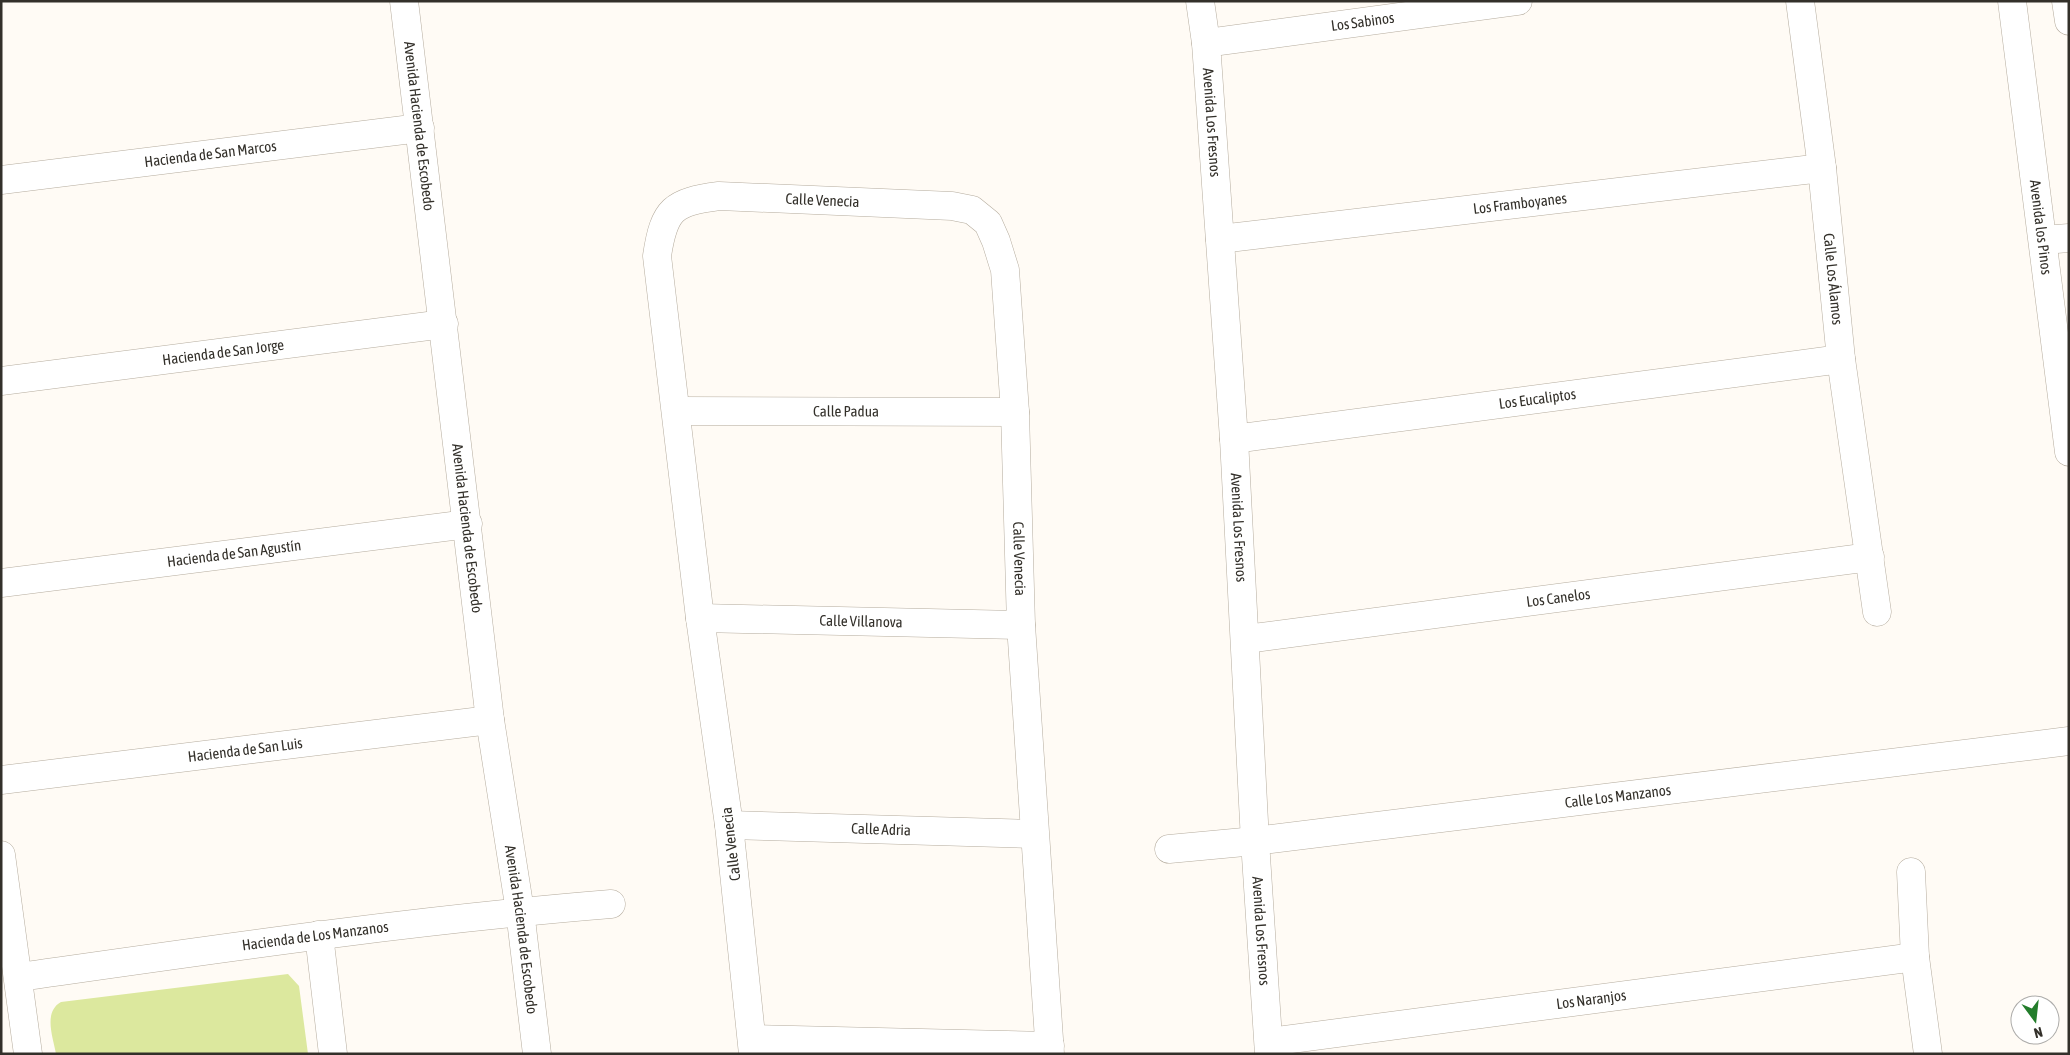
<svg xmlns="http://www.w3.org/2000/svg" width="2070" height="1055" font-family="'Asap Condensed',sans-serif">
	<rect width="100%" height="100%" fill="#fffbf5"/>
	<path fill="#dce89e" d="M288,974L299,986L308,1054H56C53,1037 43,1012 61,1002Z"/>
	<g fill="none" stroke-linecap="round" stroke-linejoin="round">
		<g stroke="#b5ac9e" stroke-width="29">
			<g id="minor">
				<path id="s1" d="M404,1L490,720L520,911L537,1054"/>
				<path id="s2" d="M1200,1L1206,43L1234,439L1255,841L1269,1054"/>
				<path id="s3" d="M1800,1L1822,168L1841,359L1877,612"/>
				<path id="s4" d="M2012,1L2069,452"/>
				<path d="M2066,1L2069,21"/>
				<path id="s5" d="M1206,43L1518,1"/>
				<path id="s6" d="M1,180L420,128"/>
				<path id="s7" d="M1220,239L1822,168"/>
				<path d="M2043,240L2069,238"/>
				<path id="s8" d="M1,381L444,324"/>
				<path id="s9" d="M677,411L1015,412"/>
				<path id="s10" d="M1234,439L1841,359"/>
				<path id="s11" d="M1,583L468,524"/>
				<path id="s12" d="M700,618L1021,625"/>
				<path id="s13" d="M1246,639L1870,557"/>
				<path id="s14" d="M1,780L490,720"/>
				<path id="s15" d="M729,825L1034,834"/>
				<path id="s16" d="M1169,849L1255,841L2069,741"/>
				<path d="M1,855L28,1054"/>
				<path d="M1911,872L1915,957L1928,1054"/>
				<path d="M319,935L333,1054"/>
				<path id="s17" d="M19,977C216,949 413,920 611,904"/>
				<path d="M752,1039L1050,1046"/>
				<path id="s18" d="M1269,1042L1915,957"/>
				<path id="s19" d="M753,1054L729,825L700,618L657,256C664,209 673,202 719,196L952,206L972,210L988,223L996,241L1005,270L1015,412L1021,625L1050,1054"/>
			</g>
		</g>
		<use href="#minor" stroke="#fff" stroke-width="28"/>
	</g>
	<g text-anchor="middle" stroke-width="5" stroke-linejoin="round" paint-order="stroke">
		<g font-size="15" fill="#33302a" stroke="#fff">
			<text dy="5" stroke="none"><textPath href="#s5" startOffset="158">Los Sabinos</textPath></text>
			<text dy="5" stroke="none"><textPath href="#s2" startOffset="122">Avenida Los Fresnos</textPath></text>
			<text dy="5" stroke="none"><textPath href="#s1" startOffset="126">Avenida Hacienda de Escobedo</textPath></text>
			<text dy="5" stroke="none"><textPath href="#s6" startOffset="211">Hacienda de San Marcos</textPath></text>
			<text dy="5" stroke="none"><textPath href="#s19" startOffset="1005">Calle Venecia</textPath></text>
			<text dy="5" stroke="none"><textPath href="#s7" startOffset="302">Los Framboyanes</textPath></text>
			<text dy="5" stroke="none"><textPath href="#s4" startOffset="228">Avenida los Pinos</textPath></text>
			<text dy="5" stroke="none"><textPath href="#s3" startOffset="280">Calle Los Álamos</textPath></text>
			<text dy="5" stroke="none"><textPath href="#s8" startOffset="224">Hacienda de San Jorge</textPath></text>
			<text dy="5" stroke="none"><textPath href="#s10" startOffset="306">Los Eucaliptos</textPath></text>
			<text dy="5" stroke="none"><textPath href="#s9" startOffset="169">Calle Padua</textPath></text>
			<text dy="5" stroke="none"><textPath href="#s2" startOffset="528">Avenida Los Fresnos</textPath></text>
			<text dy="5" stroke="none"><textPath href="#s1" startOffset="531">Avenida Hacienda de Escobedo</textPath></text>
			<text dy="5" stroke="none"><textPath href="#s11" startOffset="235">Hacienda de San Agustín</textPath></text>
			<text dy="5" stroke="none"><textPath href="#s19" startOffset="1515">Calle Venecia</textPath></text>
			<text dy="5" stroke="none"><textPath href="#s13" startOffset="315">Los Canelos</textPath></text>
			<text dy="5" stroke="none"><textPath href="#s12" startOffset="161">Calle Villanova</textPath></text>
			<text dy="5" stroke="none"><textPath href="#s14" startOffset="246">Hacienda de San Luis</textPath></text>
			<text dy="5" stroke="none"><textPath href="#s16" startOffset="452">Calle Los Manzanos</textPath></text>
			<text dy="5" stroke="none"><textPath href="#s15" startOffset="152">Calle Adria</textPath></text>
			<text transform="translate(731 844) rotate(-97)" y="5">Calle Venecia</text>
			<text dy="5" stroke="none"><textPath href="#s1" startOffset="936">Avenida Hacienda de Escobedo</textPath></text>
			<text dy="5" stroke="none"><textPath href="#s2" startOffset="932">Avenida Los Fresnos</textPath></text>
			<text dy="5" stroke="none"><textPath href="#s17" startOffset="299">Hacienda de Los Manzanos</textPath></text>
			<text dy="5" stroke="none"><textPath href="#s18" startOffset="325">Los Naranjos</textPath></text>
		</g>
	</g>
	<rect width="2070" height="1055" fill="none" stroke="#33302a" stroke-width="5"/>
	<g transform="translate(2035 1020) rotate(165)"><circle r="24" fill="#ffffff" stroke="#adacaa"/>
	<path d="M0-4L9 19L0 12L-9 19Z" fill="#237d2b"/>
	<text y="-8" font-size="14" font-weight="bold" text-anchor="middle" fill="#33302a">N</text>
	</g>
</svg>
